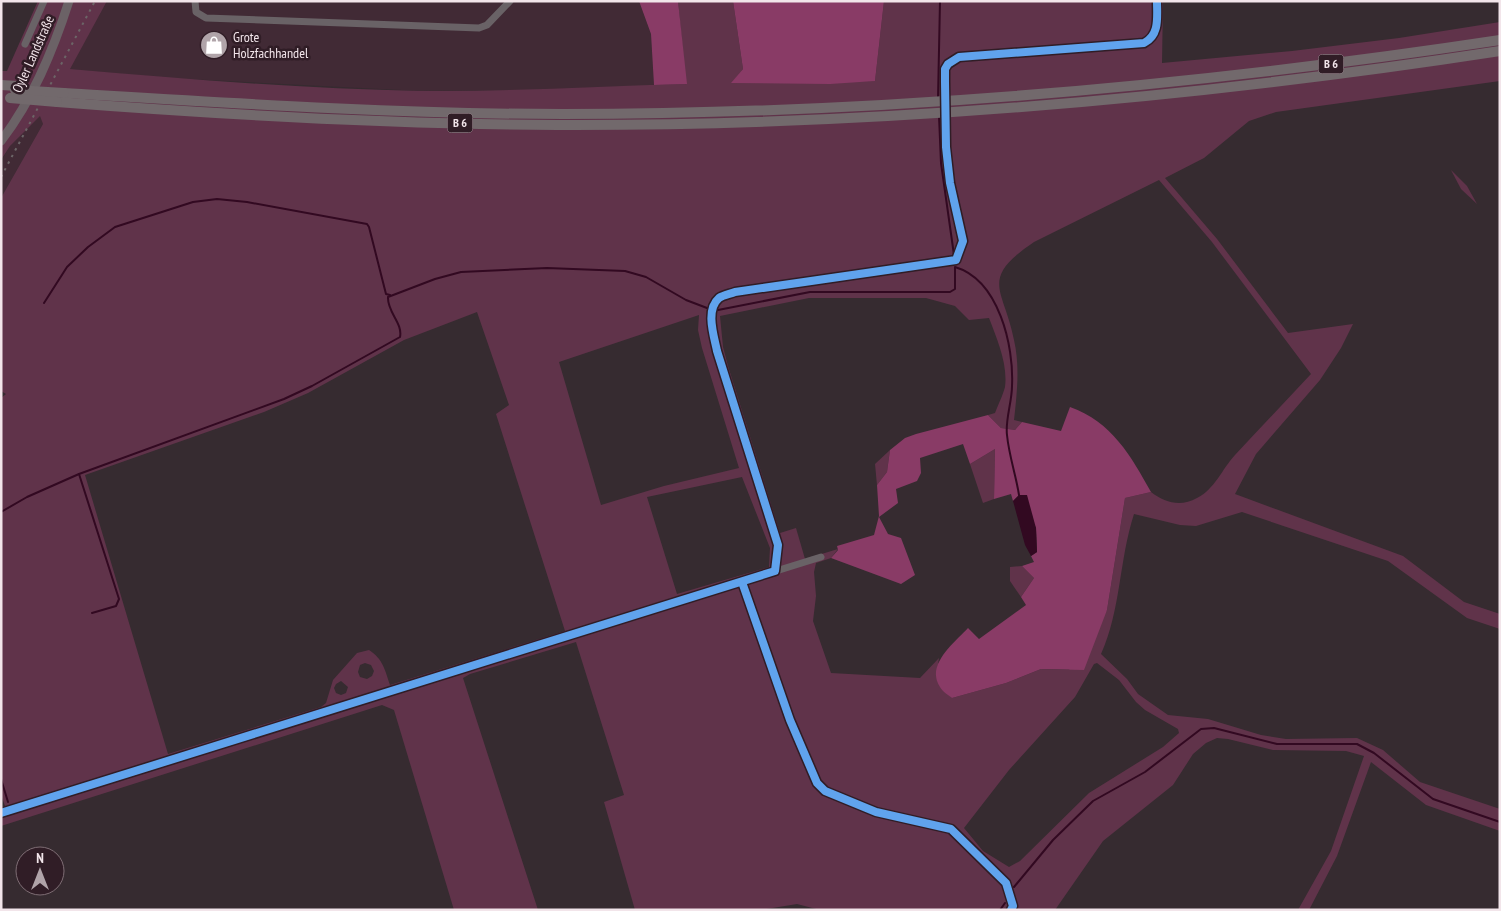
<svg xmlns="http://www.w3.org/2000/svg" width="1501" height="911" font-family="'PT Sans Narrow',sans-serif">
	<rect width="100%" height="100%" fill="#362b30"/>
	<g fill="#412a35">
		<path d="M107,1H639L651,34L654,85L536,90L420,91L169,78L69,69Z"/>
		<path d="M40,115L43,124L1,198L3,158L10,146Z"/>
	</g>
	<g fill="#60334a" fill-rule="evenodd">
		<path d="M38,1H107L70,69C186,79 304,89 421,91C510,92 598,86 686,84L678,1H733L743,69L732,83L875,81L884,1H1163L1162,63L1292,51L1399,38L1500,22V81L1276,112L1249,121L1204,158L1165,178L1217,239L1288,333L1353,324L1341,348L1320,380L1256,454L1235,494L1403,556L1464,602L1500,614V629L1467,618L1388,561L1242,512L1196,526L1180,525L1134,514C1119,560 1121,610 1101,654L1127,679L1138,694L1168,715L1208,719L1261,735L1286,739L1357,738L1383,750L1420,782L1500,809V831L1426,805L1371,762L1337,856L1309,910H1298L1331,851L1364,756L1346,751L1273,750L1228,739L1217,738L1206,743L1193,754L1173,785L1103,841L1055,910H820L797,904L760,910H635L604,802L624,795L576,642L470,674L463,678L538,910H454L394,710L382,705L1,826V807L5,806L1,795V398L6,394L1,391V198L43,124L40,116L10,146L1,160V71H7ZM1159,180L1212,242L1311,374C1286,401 1260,428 1235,455C1222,469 1215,489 1197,498C1181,507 1165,503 1151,492L1125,498L1107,610L1069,670L1041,669L1006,683L952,698L936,677L939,658L920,678L831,673L813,621L816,596L814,572L816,563L831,558L838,549L805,559L796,528L780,533L728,366L723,347L720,316L809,298H926L955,306L969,320L989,318C997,339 1008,364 1005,387C1003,395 998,405 995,413L988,415L1001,428L1015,430L1022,422L1014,420C1017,394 1020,366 1014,340C1004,288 978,280 1034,242ZM477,312L509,405L496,414L565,631L390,685C385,670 383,659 369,650L357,653L333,680L326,703L321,707L168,754L85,475L264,412L308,393L404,340ZM699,315L698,330L702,348L739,468L664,486L601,505L559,362ZM742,477L770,548L769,567L677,594L647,497ZM365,663L371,665L374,671L372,676L367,679L360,677L358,672L360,665ZM1097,663L1119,680L1136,702L1145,710L1178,729L1179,733L1163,747L1089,793L1020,861L1009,867L983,851L964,828L1009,770L1075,697L1094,664ZM341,681L348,687L346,693L341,695L336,693L334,688L336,684Z"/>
		<path d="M1451,170L1467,186L1477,204L1461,189Z"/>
		<path d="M995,449L994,499L983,503L970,464Z"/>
		<path d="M890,450L887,472L877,485L875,464Z"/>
		<path d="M1022,566L1034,578L1021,597L1010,581V567Z"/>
	</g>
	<g fill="#893b66">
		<path d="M639,1H678L687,84L654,85L651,34Z"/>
		<path d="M733,1H884L875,81L830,84L731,83L743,69Z"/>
		<path d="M1070,407C1112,422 1131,456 1151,492L1125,498L1107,610L1084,670L1041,669L1006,683L952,698C948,695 942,691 940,687C925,665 955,642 968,628L979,639L1026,605L1021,597L1034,578L1022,566L1034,562L1031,556L1037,552L1036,528L1019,495L1013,501L1011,494L994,499L995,449L970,464L963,444L920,458L921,473L917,481L896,489L898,503L879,517L888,534L901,538L915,575L901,584L831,558L838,550L837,546L874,535L879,516L877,485L887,472L890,450L905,438L916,434L988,415L1001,428L1015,430L1022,422L1061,431Z"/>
	</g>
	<path fill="#320921" d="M1019,495H1027L1036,528L1037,552L1031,556L1025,545L1013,501Z"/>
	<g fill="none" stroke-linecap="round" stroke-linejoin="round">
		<g stroke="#320921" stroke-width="2">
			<path d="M938,99L940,1"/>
			<path d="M939,116L941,163L954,255"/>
			<path d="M44,303L67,267L88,247L115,227L193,202L217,199L247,202L367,224L369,227L386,294L390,295"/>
			<path d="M718,310L810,292H950L955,289V267C999,280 1014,346 1012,386C1012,402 1005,420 1007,435C1009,456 1016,475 1019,495"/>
			<path d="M79,474L119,599L116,606L92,613"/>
			<path d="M1,512L27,497L79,474L284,399L312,386L400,337C403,323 387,312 388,297L435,279L461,272L547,268L625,271L646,277L686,300L707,308"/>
			<path d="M1,779L8,802"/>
			<path d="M1014,887L1053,840L1093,801L1145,772L1201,729L1214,728L1277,744H1357L1374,753L1433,799L1500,822"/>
			<path d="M1000,910L1005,903"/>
		</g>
		<g stroke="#696266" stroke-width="7">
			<path d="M195,1L196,12L206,18L479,28L487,25L510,1"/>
			<path d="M25,44L44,1"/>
			<path d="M1,813L821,557"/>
		</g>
		<path stroke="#6b6266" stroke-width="9" d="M1,141C33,99 53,51 69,1"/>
		<g stroke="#72696c" stroke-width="10">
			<path d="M1,85L17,86"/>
			<path d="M64,93C230,103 396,114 563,114C877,114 1189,87 1500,40"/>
			<path d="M57,102C224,115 391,124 558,125C873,126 1188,99 1500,51"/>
		</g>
		<path stroke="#6c6567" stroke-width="2" stroke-dasharray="2.5 5" stroke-linecap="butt" d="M1,177L95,1"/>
		<g stroke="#72696c" stroke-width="10">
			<path d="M15,90L64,93"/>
			<path d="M10,98L57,102"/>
		</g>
		<g stroke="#301d26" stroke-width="11">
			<g id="cycleway">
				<path d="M742,582L790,720L817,783L825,791L876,812L951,829L1006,883L1013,906L1011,910"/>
				<path d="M1,813L775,571L778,545L717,351C714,336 705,310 719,298C723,295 730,294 735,292L956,260L963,241L950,183L946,147L945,82V69L948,64L959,57L1144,43C1160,35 1157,17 1157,1"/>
			</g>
		</g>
		<use href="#cycleway" stroke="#60a3ed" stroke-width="8"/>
	</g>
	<defs>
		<g id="shop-disc" transform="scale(1.4375)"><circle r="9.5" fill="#b0a4a9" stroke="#301d26"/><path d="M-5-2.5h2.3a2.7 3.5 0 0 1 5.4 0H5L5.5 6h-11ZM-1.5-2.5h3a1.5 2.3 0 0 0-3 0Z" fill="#fff"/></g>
	</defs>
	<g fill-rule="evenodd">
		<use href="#shop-disc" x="214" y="45"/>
	</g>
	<g text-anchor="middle" stroke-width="5" stroke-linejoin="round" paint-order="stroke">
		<g fill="#301d26" stroke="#b8a9af" stroke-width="1">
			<rect x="1318.5" y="54.5" width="25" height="19" rx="4"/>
			<rect x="447.5" y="113.5" width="25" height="19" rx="4"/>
		</g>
		<g font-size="12" font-weight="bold" fill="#f2e5ea">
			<text x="1331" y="68">B 6</text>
			<text x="460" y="127">B 6</text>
		</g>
		<g font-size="14" fill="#f2e5ea" stroke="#301d26" text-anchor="start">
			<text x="233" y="42">Grote<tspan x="233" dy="16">Holzfachhandel</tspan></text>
		</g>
		<g font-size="14" fill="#f2e5ea" stroke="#301d26">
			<text transform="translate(33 54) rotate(-66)" y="5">Oyler Landstraße</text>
		</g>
	</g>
	<rect width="1501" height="911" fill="none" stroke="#f2e5ea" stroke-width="5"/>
	<g transform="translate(40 871)"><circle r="24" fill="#301d26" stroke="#7e6d74"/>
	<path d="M0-4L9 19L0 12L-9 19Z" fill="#b0a4a9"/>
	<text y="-8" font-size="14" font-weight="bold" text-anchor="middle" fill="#f2e5ea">N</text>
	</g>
</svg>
